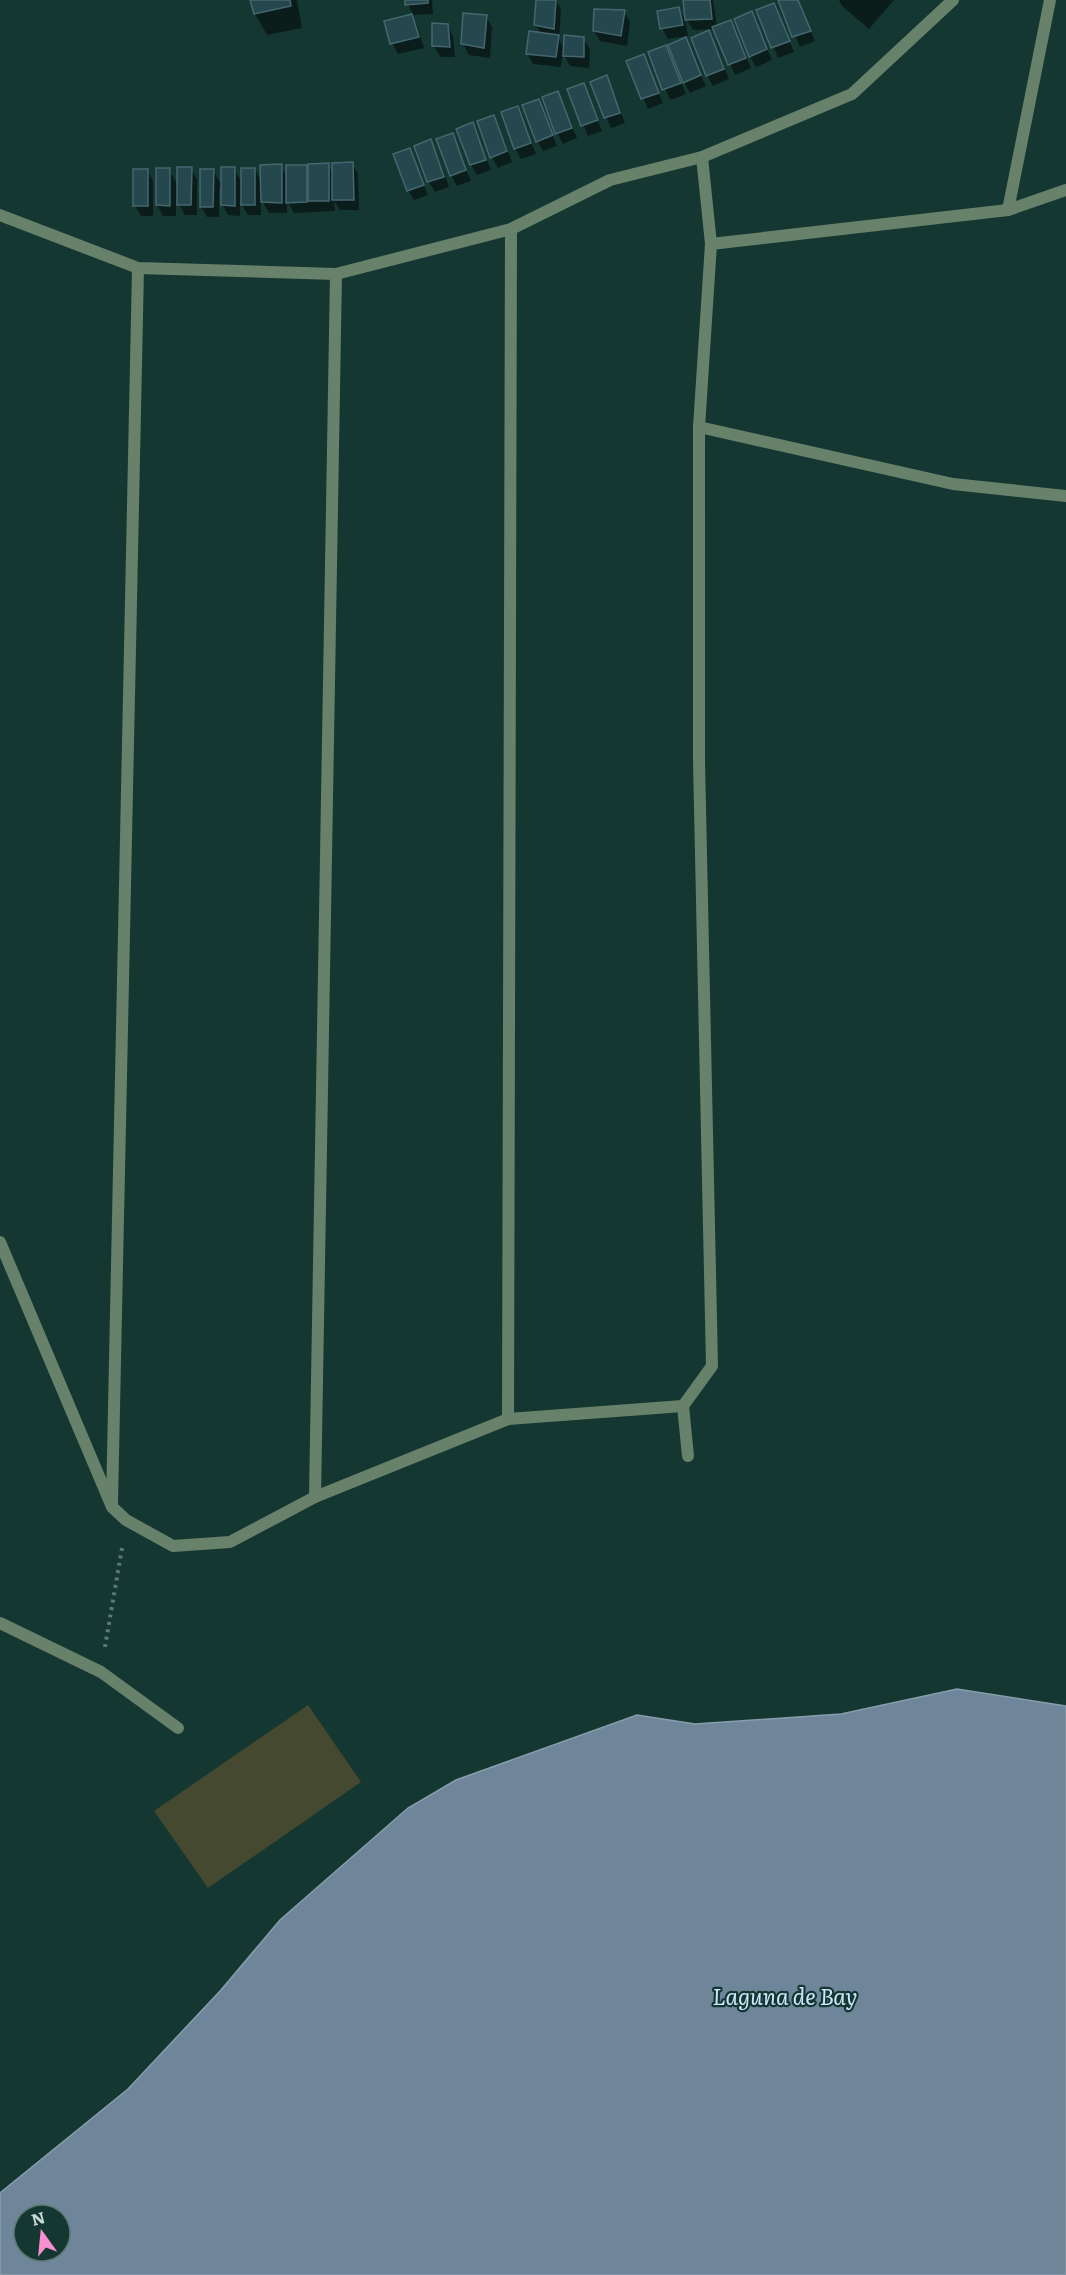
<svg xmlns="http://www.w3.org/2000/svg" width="1066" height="2275" font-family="Literata,serif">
	<rect width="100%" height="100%" fill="#153731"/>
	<path fill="#454930" d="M308,1705L361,1782L208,1888L154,1811Z"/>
	<path fill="#6e859a" stroke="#899eac" stroke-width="1.5" fill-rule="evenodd" d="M957,1689L1066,1706V2275H0V2193L128,2089L221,1990L280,1920L408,1808L456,1780L637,1715L695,1724L841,1714ZM24,2215H60V2251H24Z"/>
	<g fill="#0007">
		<path d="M252,0H297L302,28L267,35L255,14Z"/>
		<path d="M406,0H432L433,14L413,15Z"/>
		<path d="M538,0H556L561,9L559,40L565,49L583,39L590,49L589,68L570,66L563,53L561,67L533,64L527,53L541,34L536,25Z"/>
		<path d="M684,0H713L717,27L730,21L751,68L735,75L716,29L693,30L687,20Z"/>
		<path d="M780,0H798L815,41L800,47Z"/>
		<path d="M839,0H894L869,29L842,6Z"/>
		<path d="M774,5L794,52L778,58L758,11Z"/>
		<path d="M679,9L685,19L688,36L668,39L662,28Z"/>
		<path d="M624,12L630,22L627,46L600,41L594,31Z"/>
		<path d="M752,13L772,60L756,67L750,56Z"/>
		<path d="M411,16L417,26L424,48L398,54L392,43Z"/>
		<path d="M486,17L492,27L490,58L469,55L463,44Z"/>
		<path d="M447,25L453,36L455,57H440L434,46Z"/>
		<path d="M709,32L729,79L713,86L707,75Z"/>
		<path d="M685,39L706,86L690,93L684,82Z"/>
		<path d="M650,53L671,58L686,94L670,100Z"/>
		<path d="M643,56L663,103L648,109L628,62Z"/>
		<path d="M606,77L625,123L611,128L592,83Z"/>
		<path d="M583,85L602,131L588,136L569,90Z"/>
		<path d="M558,93L577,138L563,144L557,133Z"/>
		<path d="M538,101L557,146L543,151L537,141Z"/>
		<path d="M517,108L536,154L521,159L515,148Z"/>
		<path d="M493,117L499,127L512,162L498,168L492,157Z"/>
		<path d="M472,124L491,170L477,175L471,165Z"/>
		<path d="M452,135L471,181L457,186L451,175Z"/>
		<path d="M430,141L436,152L449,187L435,192L429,182L416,147Z"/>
		<path d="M409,150L428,195L414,200L408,190Z"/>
		<path d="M352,164L358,174L359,210H340L334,201L335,211L294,213L287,201V213H269L261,199V215H248L240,201V216L228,215L222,204V188H219V217H207L201,206L213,170L222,186L234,169L242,183L255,169L262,182L281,166L287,177V166L328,165L333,174Z"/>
		<path d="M191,169L197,179V215H185L176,199V216H163L157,205L169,170L178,185Z"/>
		<path d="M147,170L153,181V216H141L135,206Z"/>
	</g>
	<g fill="#25474e" stroke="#45676f" stroke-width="1.5">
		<path d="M250,0H290L291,6L254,14Z"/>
		<path d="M405,0H428V3L405,5Z"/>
		<path d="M536,0H556L554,29L534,25Z"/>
		<path d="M683,0H710L712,19L685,20Z"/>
		<path d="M778,0H798L811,31L792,37Z"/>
		<path d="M774,3L790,41L771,48L756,10Z"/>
		<path d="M679,7L683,25L660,29L657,11Z"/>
		<path d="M594,9L625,10L621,36L593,31Z"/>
		<path d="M752,11L767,49L749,57L734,19Z"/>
		<path d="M463,13L487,15L484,48L461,44Z"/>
		<path d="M412,14L419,37L390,44L384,21Z"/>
		<path d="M731,20L746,58L728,65L712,27Z"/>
		<path d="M432,23L448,24L450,47L432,46Z"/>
		<path d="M709,30L724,69L706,76L691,38Z"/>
		<path d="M529,31L559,35L556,57L526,54Z"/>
		<path d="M564,35L584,37V57L563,56Z"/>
		<path d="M686,37L701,75L683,83L668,45Z"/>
		<path d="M666,45L681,83L662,90L648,52Z"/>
		<path d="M644,54L659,93L641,99L626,61Z"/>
		<path d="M607,75L620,113L604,118L590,82Z"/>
		<path d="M584,83L598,120L581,126L567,89Z"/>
		<path d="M558,91L572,128L555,134L542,97Z"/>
		<path d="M539,99L553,135L536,142L522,105Z"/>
		<path d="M518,106L531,143L514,149L501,112Z"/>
		<path d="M494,115L507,151L490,158L477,121Z"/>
		<path d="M473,122L486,160L470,165L456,129Z"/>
		<path d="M453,133L466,170L450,176L436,139Z"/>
		<path d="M431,139L444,177L427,182L414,146Z"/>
		<path d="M410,148L424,185L407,191L393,154Z"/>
		<path d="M353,162L354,200H332V163Z"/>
		<path d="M329,163V201H308V164Z"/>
		<path d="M282,164V203L261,202L260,165Z"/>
		<path d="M286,165H307V202L286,203Z"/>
		<path d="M177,167H192L191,205H177Z"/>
		<path d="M221,167H235V206L221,205Z"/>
		<path d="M156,168H170V206L156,205Z"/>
		<rect x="241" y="168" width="14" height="37"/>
		<rect x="133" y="169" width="15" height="37"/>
		<path d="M200,169H214L213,207H200Z"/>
	</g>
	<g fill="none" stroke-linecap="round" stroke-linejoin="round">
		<path stroke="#5d7873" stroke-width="4" stroke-dasharray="3 4.5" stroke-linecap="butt" d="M105,1647L122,1548"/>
		<g stroke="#68816b" stroke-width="12">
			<path d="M683,1406L688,1456"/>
			<path d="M0,1623L101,1672L178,1728"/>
		</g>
		<g stroke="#68816b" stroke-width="12">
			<path d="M1008,210L1050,0"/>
			<path d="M0,215L138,268L336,274L511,229L610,180L702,157L852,94L953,0"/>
			<path d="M711,244L1008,210L1066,190"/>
			<path d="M699,427L953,484L1066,496"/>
			<path d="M0,1242L112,1507L126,1520L173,1546L230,1542L315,1497L508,1419L683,1406L712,1366L699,761V427L711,244L702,157"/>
			<path d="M508,1419L511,229"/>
			<path d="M315,1497L336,274"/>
			<path d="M112,1503L138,268"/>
		</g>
	</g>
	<g text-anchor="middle" stroke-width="4.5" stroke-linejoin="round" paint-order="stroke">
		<g font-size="22" font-style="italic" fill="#cce7fe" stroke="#153731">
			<text x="785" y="2005">Laguna de Bay</text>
		</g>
	</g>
	<g transform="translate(42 2233) rotate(345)"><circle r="28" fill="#153731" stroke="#5d7873" stroke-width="1.5"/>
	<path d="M0-4.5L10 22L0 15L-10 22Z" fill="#f690cf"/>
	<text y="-9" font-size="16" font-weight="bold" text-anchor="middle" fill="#c8dad6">N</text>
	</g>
</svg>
